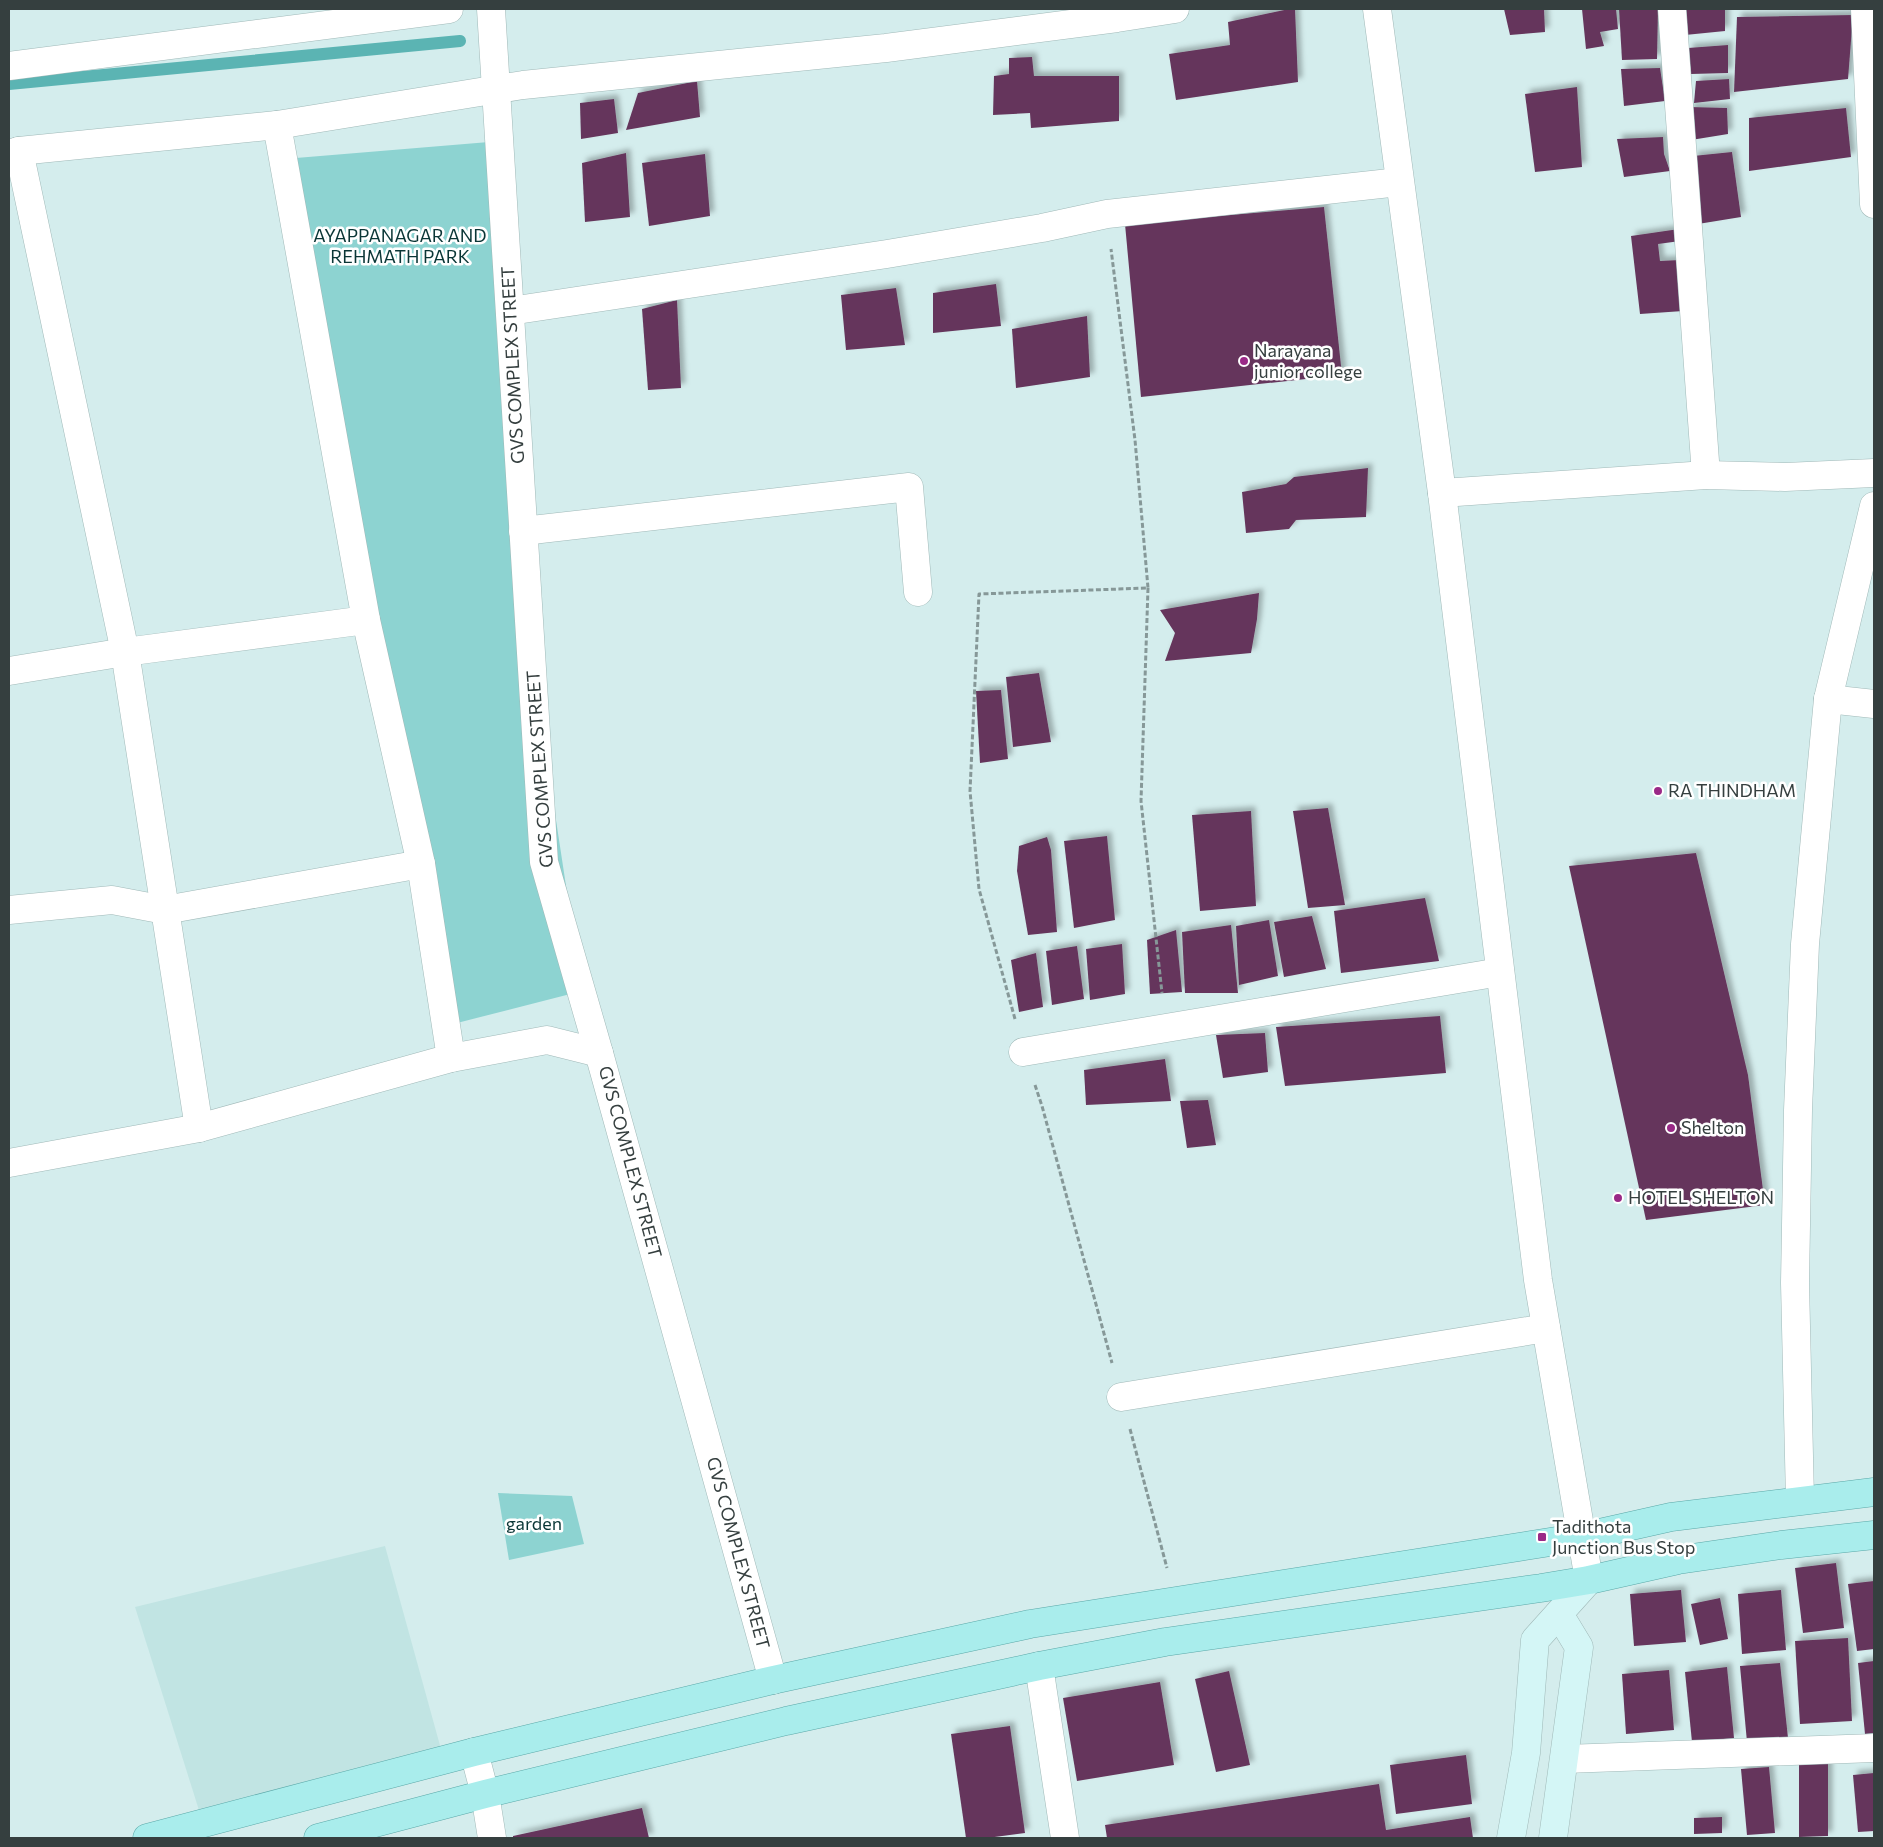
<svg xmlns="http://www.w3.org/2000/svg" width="1883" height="1847" font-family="Commissioner,sans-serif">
	<defs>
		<filter id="shadow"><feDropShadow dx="4.5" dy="-4.5" stdDeviation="2.5" flood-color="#0004"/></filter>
	</defs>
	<rect width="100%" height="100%" fill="#d4eded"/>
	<path fill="#c1e4e3" d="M385,1546L444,1760L203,1823L135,1607Z"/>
	<g fill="#8dd3d1">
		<path d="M489,142L530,649L582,991L457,1023L284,159Z"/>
		<path d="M498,1493L572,1496L584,1544L509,1560Z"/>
	</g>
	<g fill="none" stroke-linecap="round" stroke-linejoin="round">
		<path stroke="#5bb4b3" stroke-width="12" d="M9,84L460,41"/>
	</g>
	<g fill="#65365b" filter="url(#shadow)">
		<path d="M1289,9H1295L1298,82L1176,100L1169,54L1230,45L1228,22Z"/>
		<path d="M1504,9H1544L1545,32L1510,35Z"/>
		<path d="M1582,9H1616L1618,29L1600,32L1604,46L1586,49Z"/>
		<path d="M1619,9H1658L1657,59L1622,60Z"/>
		<path d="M1683,9H1725V31L1685,35Z"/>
		<path d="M1853,15L1848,79L1734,92L1737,17Z"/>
		<path d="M1728,45V73L1691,74L1688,48Z"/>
		<path d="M1032,57L1034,76H1119V121L1031,128L1030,113L993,115L994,76L1009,74V58Z"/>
		<path d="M1660,68L1665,101L1624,106L1621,69Z"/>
		<path d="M1729,79L1730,99L1694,103L1696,81Z"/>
		<path d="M697,81L700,117L626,130L638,93Z"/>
		<path d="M1577,87L1582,167L1535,172L1525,94Z"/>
		<path d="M614,99L618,133L581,139L580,103Z"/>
		<path d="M1689,107L1727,108L1728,134L1691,140Z"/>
		<path d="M1846,108L1851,157L1749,171V118Z"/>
		<path d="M1663,137L1664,154L1670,171L1624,177L1617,139Z"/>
		<path d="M1732,152L1741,217L1698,224L1693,156Z"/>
		<path d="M626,153L630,217L585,222L582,163Z"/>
		<path d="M705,154L710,216L649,226L642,163Z"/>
		<path d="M1324,207L1342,375L1141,397L1125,224Z"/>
		<path d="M1679,229L1680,241L1658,244L1660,261L1680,260L1683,311L1640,314L1631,236Z"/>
		<path d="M996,284L1001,326L933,333V293Z"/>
		<path d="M896,288L905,345L846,350L841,295Z"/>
		<path d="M677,300L681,388L648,390L642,309Z"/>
		<path d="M1087,316L1090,377L1016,388L1012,329Z"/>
		<path d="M1368,468L1366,517L1296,520L1289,529L1246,533L1242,492L1286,484L1294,477Z"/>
		<path d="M1259,593L1257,619L1251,653L1165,661L1175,633L1160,610Z"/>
		<path d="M1039,673L1051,742L1013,747L1006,677Z"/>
		<path d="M1001,690L1008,759L980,763L976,691Z"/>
		<path d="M1328,808L1345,905L1308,908L1293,811Z"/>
		<path d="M1251,811L1256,906L1200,911L1192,815Z"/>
		<path d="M1107,836L1115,920L1074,928L1064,841Z"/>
		<path d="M1047,837L1051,850L1057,932L1028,935L1017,871L1019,846Z"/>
		<path d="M1696,853L1748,1075L1765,1205L1646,1220L1569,866Z"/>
		<path d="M1425,898L1439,961L1341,973L1334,911Z"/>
		<path d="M1312,916L1326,969L1284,977L1274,922Z"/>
		<path d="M1269,920L1278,976L1239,985L1236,926Z"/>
		<path d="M1231,925L1238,993H1185L1182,932Z"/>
		<path d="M1176,930L1182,992L1150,994L1147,940Z"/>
		<path d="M1122,944L1125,994L1090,1000L1086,949Z"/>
		<path d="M1077,946L1084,999L1052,1005L1046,951Z"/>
		<path d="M1036,953L1043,1007L1019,1012L1011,960Z"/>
		<path d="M1440,1016L1446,1073L1285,1086L1276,1027Z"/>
		<path d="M1265,1033L1268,1072L1223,1078L1216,1035Z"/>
		<path d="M1165,1059L1171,1101L1086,1105L1084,1070Z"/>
		<path d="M1208,1100L1216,1145L1187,1148L1180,1101Z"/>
		<path d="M1836,1563L1844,1628L1803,1633L1795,1568Z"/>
		<path d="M1874,1581V1649L1857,1651L1848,1584Z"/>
		<path d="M1681,1590L1686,1642L1634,1646L1630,1594Z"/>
		<path d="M1781,1590L1786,1650L1742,1654L1738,1594Z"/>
		<path d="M1720,1598L1728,1639L1700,1645L1691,1604Z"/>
		<path d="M1848,1638L1852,1721L1800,1724L1795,1641Z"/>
		<path d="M1874,1661V1733L1865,1734L1858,1663Z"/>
		<path d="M1780,1663L1788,1738L1747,1742L1740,1666Z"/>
		<path d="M1727,1667L1734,1738L1692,1742L1685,1672Z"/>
		<path d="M1669,1670L1674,1730L1626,1734L1622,1674Z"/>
		<path d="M1229,1671L1250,1765L1216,1772L1195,1679Z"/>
		<path d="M1160,1682L1174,1765L1077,1781L1063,1698Z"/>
		<path d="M1010,1726L1025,1833L987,1838H966L951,1734Z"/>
		<path d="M1466,1755L1472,1804L1396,1814L1390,1765Z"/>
		<path d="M1799,1760H1828V1836L1799,1837Z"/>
		<path d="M1769,1767L1775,1833L1747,1835L1741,1769Z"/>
		<path d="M1874,1773V1831L1858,1832L1853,1775Z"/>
		<path d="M1379,1784L1386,1830L1470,1817L1473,1838H1107L1105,1825Z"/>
		<path d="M642,1808L649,1838H513V1836Z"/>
		<path d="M1722,1817V1833L1694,1834V1818Z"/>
	</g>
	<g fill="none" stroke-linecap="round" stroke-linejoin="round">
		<g stroke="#a0b9b8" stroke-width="29">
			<g id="minor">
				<path d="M491,9L544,862L599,1053L773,1680"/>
				<path d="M1377,9L1442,493L1538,1280L1589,1580"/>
				<path d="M1672,9L1706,475"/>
				<path d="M1865,9L1874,204"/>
				<path d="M9,66L449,9"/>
				<path d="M277,125L366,620L421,864L451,1058"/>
				<path d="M19,151L125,652L199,1128"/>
				<path d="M9,154L19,151L277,125L523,85L886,48L1117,18L1175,9"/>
				<path d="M510,311L887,254L1042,228L1107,214L1399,182"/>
				<path d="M1442,493L1706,475L1785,477L1874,473"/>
				<path d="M523,531L909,487L918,592"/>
				<path d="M9,671L125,652L366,620"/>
				<path d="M1828,699L1874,704"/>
				<path d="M9,910L112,900L165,910L421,864"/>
				<path d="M1023,1052L1500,972"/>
				<path d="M9,1163L199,1128L451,1058L547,1040L599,1053"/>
				<path d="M1121,1397L1546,1328"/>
				<path d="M1800,1500L1795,1283L1798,1110L1805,944L1828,699L1874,506"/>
				<path d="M1039,1666L1065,1838"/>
				<path d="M474,1752L485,1794L492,1838"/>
				<path d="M1565,1759L1874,1748"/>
			</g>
		</g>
		<g stroke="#a0b9b8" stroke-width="29">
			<g id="secondary">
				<path d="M1511,1838L1526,1753L1535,1640L1589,1580"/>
				<path d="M1553,1838L1579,1647L1559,1614"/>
			</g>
		</g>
		<g stroke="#5ba8a8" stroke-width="29">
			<g id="primary">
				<path d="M147,1838L474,1752L773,1680L1030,1624L1582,1537L1671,1517L1874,1492"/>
				<path d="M318,1838L485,1794L786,1721L1039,1666L1165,1642L1541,1588L1589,1580L1678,1560L1781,1545L1874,1535"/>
			</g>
		</g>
		<g stroke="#869898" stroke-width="3" stroke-dasharray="5 2.5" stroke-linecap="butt">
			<path d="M1148,588L1141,801L1162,993"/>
			<path d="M1015,1019L979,889L970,791L979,594L1148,588L1135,440L1111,249"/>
			<path d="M1035,1085L1042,1106L1112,1363"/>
			<path d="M1130,1429L1167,1568"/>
		</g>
		<use href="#minor" stroke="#fff" stroke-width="28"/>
		<use href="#secondary" stroke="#d4f6f6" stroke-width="28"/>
		<use href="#primary" stroke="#a9edec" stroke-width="28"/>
	</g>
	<g fill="#9a2987" stroke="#fff" stroke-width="2">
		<circle cx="1244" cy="361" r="5"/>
		<circle cx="1658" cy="791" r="5"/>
		<circle cx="1671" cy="1128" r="5"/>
		<circle cx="1618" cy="1198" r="5"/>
		<rect x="1537" y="1532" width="10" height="10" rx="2.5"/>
	</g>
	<g text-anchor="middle" stroke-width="5" stroke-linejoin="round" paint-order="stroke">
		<g font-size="18" fill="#0a3636" stroke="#fff">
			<text x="400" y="242">AYAPPANAGAR AND<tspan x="400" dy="21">REHMATH PARK</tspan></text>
			<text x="534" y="1530">garden</text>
		</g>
		<g font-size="18" fill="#353f3f" stroke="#fff" text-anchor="start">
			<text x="1254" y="357">Narayana<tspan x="1254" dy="21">junior college</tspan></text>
			<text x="1668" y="797">RA THINDHAM</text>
			<text x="1681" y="1134">Shelton</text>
			<text x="1628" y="1204">HOTEL SHELTON</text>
			<text x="1552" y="1533">Tadithota<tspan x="1552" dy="21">Junction Bus Stop</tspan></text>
		</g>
		<g font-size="18" fill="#353f3f" stroke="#fff">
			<text transform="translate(513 365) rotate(-93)" y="6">GVS COMPLEX STREET</text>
			<text transform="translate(540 769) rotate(-94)" y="6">GVS COMPLEX STREET</text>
			<text transform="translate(630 1162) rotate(75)" y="6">GVS COMPLEX STREET</text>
			<text transform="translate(738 1553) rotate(75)" y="6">GVS COMPLEX STREET</text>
		</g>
	</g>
	<rect width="1883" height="1847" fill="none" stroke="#353f3f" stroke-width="20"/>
</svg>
